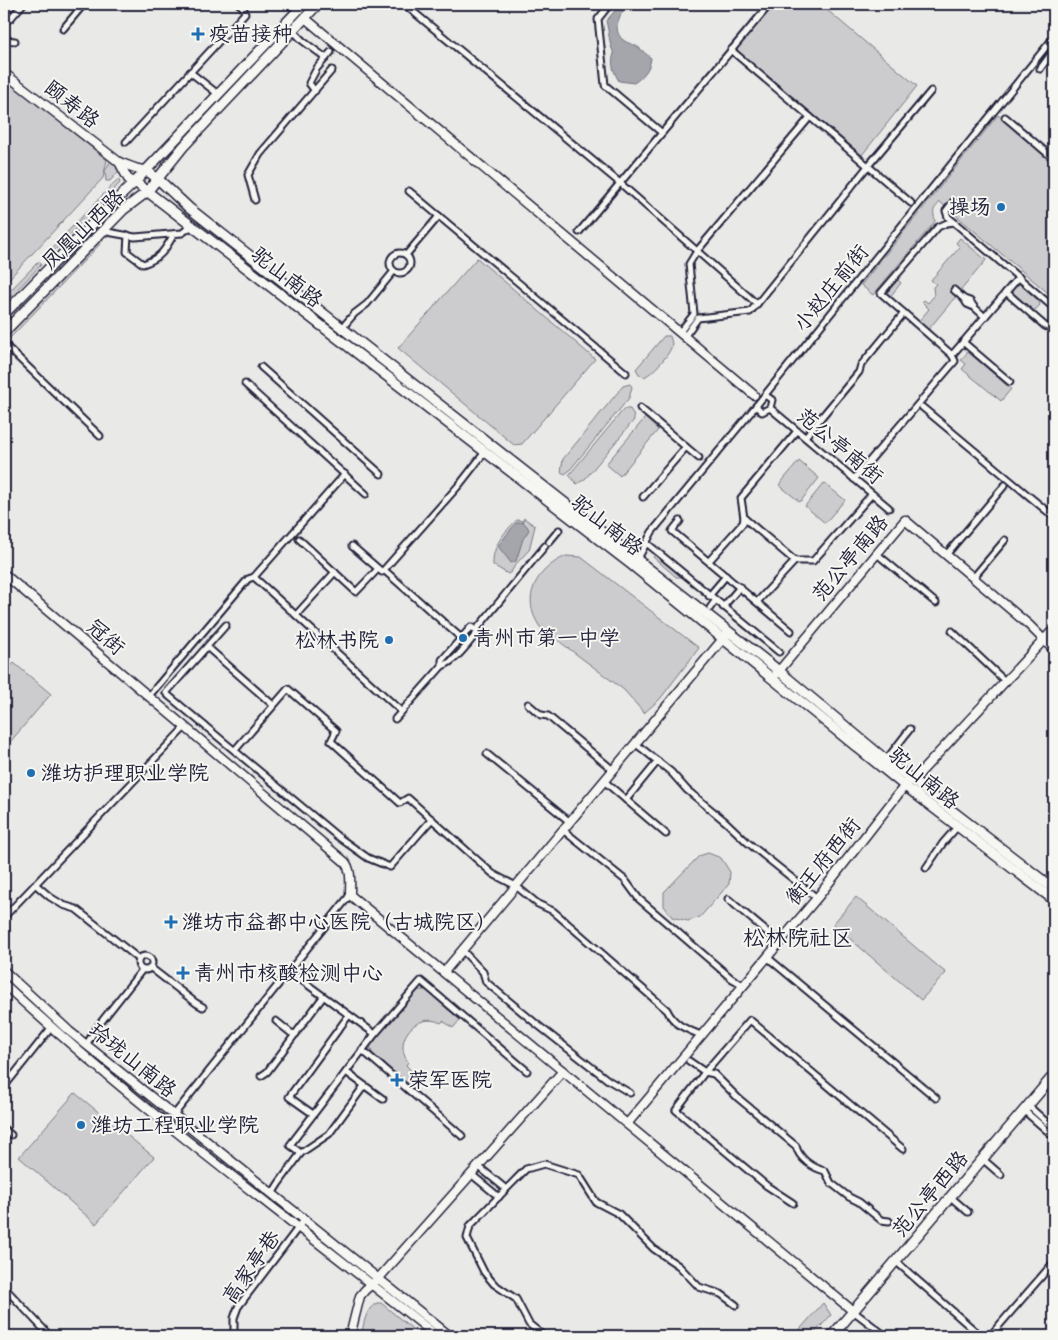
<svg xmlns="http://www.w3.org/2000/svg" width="1058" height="1340" font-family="Caveat,'LXGW WenKai TC',sans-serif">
	<rect width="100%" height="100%" fill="#e9e9e7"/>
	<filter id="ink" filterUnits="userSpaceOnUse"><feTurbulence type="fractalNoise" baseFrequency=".02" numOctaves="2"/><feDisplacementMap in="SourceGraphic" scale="10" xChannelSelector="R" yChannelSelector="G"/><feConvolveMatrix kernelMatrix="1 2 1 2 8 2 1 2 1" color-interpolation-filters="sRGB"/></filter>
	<g filter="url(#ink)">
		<g fill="#ccccce" stroke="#777784">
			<path d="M775,4H820L917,86L862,155L736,50Z"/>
			<path d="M4,77L107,160L103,178L4,284Z"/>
			<path d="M998,115L1054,163V298L940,202C932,211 933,210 935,221L933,224L873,295L861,285Z"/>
			<path d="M111,160L116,164L117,169L119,171L110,181H106L105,171Z"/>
			<path d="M117,180H119L120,183L53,252H50V250Z"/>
			<path d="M98,238L103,239L102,242L11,337L4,339V337Z"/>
			<path d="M960,238L986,260L928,330L918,322L929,309L922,302L924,300L928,303L934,296L933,287L936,284L931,280L960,247L956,243Z"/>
			<path d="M477,258L595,359L522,444L514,445L398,348Z"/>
			<path d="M38,262H40L41,265L4,303V297Z"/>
			<path d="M896,278L901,283L889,298L883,293Z"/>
			<path d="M1017,282L1039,301L1040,305L1035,310H1031L1009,291Z"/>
			<path d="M664,336H670C671,340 673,344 671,348C668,356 652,374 644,377L639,374L636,369Z"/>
			<path d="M968,352L1011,389L1001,401L962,369L966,364L961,360Z"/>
			<path d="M630,384L632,387L629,398L569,471L565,474L561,472L563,459L623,386Z"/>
			<path d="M624,409H630L633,414L634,420L585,479L577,484L569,475Z"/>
			<path d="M645,418L658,430L620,476L606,464Z"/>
			<path d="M799,461L819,478L800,502L779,485Z"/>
			<path d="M824,483L845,500L825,523L805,506Z"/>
			<path d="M524,518L535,526L529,550L516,564L511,572L508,574L493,565C492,546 504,532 517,520L523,521Z"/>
			<path d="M656,553L680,573L682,577H676L653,557Z"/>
			<path d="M566,556L581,557L699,648L660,699L644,713L624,690L540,627C520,598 536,569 566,556Z"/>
			<path d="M14,663L51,694L4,749V674Z"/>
			<path d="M708,853L721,858L730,872L729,884L700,917L688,921L672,917L664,906V892L699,856Z"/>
			<path d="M856,897L946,973L921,1000L833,924Z"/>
			<path d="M418,990H426L460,1020L453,1028L443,1021L441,1023C417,1011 392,1040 408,1062L406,1065L414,1074L407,1083L372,1053L370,1046Z"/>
			<path d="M75,1093L154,1157L96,1224L19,1157Z"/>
			<path d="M377,1303H381L421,1336H361C364,1324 365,1309 377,1303Z"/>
			<path d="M823,1303L831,1315L812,1336H794Z"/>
		</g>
		<g fill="#a5a5ac" stroke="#71717f">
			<path d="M621,4H628C620,14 611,29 623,40C628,44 634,44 638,47C642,50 647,55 651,58C650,69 643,77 634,83L619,81C614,73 610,63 614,54C609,43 609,32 606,21Z"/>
			<path d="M523,522L527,526L529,530L523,539L516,561L511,563L498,546L516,523Z"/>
		</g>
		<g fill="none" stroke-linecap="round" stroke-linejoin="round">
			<g stroke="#22223b" stroke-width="9">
				<g id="street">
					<path d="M291,4L298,10"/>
					<path d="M404,4L620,183L757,304L868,166L731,50"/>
					<path d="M610,4L598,19L605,85L661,132"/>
					<path d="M10,19L23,4"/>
					<path d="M63,29L84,4"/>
					<path d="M293,31L303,41L326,58"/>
					<path d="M4,40L15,41"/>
					<path d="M1040,69L1054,50"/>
					<path d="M190,72L218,94"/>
					<path d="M315,91L309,83L317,68L331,52"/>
					<path d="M1005,117L1054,159"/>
					<path d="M126,142L245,13L243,7L239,4"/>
					<path d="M409,191L626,373"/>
					<path d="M255,200L248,175L260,154L332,70"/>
					<path d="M953,202L946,211L948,217L1054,308"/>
					<path d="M911,203L868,166L931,91"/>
					<path d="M102,231L135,237L182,233L192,226"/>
					<path d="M579,232L770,4"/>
					<path d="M128,235L127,252L143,264C161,258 165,250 174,234"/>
					<circle cx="400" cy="263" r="10"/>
					<path d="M406,255L439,216"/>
					<path d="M954,290L964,299L970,301L974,307L985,317"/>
					<path d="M1006,292L1045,326L1047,327L1054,323"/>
					<path d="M964,299L967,304L974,307"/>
					<path d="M342,328L354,314L367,304L394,271"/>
					<path d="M679,333L694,314L689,264L697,251L810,117"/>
					<path d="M684,337L698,318L750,312L757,304"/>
					<path d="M963,342L1010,382"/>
					<path d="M4,344L100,436"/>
					<path d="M952,355L1019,277"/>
					<path d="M261,367L381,474"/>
					<path d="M245,384L366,494"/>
					<path d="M756,406L762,412L770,408L772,400L765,395"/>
					<path d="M922,407L1054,517"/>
					<path d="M640,408L699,458"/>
					<path d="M770,408L889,508"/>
					<path d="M805,437L859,372L861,365L904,313"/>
					<path d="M854,479L955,361L952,355L881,293L938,227L947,223L954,222"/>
					<path d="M643,497L686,447"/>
					<path d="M744,518L795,561"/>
					<path d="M680,521L672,531L791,631"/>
					<path d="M299,539L356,592L378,569"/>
					<path d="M549,542L559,530"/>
					<path d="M649,545L779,652"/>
					<path d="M352,546L382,572L460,484L485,452"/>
					<path d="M877,554L936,603"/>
					<path d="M946,555L1005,485"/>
					<path d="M636,560L641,553L652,532L756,406L1054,37"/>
					<path d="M709,561L743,523L744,518L741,498L797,431"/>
					<path d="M384,570L468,644"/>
					<path d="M254,577L401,711"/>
					<path d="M973,578L1005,540"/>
					<path d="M709,596L726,576"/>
					<path d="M757,602L795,561H813L872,494"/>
					<path d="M723,607L740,587"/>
					<path d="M710,608L715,601"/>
					<path d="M296,615L335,572"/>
					<path d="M226,625L166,693L169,696L337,836L368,858L390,867L432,819"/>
					<path d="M952,631L1006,682"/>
					<path d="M207,647L273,705"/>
					<path d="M442,666V660L471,627L476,630"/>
					<path d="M148,697L248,579L254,577L345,474"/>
					<path d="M528,704L541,715L548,716L613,770"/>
					<path d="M395,719L442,666C456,661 467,645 477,633L476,630L545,546"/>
					<path d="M635,743L671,772L687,790L726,822L747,842L817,898"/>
					<path d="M235,750L288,689L336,731L331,741L400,803L408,798L493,874L516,886L538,904L553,911L667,1010C674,1025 686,1029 701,1035"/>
					<path d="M487,754L570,822"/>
					<path d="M886,760L910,729"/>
					<path d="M604,781L666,834"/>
					<path d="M626,800L658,761"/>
					<path d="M563,830L625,880L639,899L731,978L743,985"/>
					<path d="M926,868L943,843L958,826"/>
					<path d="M35,884L50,897L63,905L76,909L139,959"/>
					<path d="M728,899L779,942"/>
					<path d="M4,917L185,727"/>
					<path d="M462,950L483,972L486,982L534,1022L608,1080L630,1093"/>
					<circle cx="145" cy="963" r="7"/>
					<path d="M767,957L936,1098"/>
					<path d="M151,968L196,1003L203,1007"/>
					<path d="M289,971L375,1034"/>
					<path d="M276,1021L291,1033L296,1034"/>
					<path d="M86,1045L98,1026L142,970"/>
					<path d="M362,1050L462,1136"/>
					<path d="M689,1061L705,1072L714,1074L738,1098L796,1146C799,1159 813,1168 825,1171L831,1183L849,1197L859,1202L881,1220L889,1221"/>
					<path d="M346,1072L383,1099"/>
					<path d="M261,1076L267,1072L323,997"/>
					<path d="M4,1087L51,1028"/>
					<path d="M1032,1109L1054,1129"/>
					<path d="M313,1114L289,1097L349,1015"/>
					<path d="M1028,1114L1051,1134"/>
					<path d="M173,1116L350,895"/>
					<path d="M4,1129L11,1135"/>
					<path d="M301,1153L290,1145L375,1034L421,981L527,1071"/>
					<path d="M986,1162L1001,1175"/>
					<path d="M478,1166L506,1189"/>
					<path d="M471,1174L499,1197"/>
					<path d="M272,1194L279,1183L301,1153L329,1134L364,1086"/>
					<path d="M954,1200L968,1212"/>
					<path d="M793,1203L767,1186L676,1110L705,1072L750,1020L903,1149"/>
					<path d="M899,1264L974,1330"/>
					<path d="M4,1287L50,1336"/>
					<path d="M853,1311L886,1336"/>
					<path d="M234,1336V1318L238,1307L304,1220"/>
					<path d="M544,1336L529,1324L516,1299L494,1284L484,1272L467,1238L470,1226L526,1169L544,1164L579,1175L596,1202L619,1214L654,1249L679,1266L699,1287L721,1294L736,1305"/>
					<path d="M990,1336L1054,1262"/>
				</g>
			</g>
			<g stroke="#22223b" stroke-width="11">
				<g id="secondary">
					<path d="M305,18L754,395"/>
					<path d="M4,73L119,162L128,179L135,182"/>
					<path d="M119,162C129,165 135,170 146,170"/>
					<path d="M4,574L345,862C352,871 350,883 350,895L853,1311"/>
					<path d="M773,678L905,520L1029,625L1054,650"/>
					<path d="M4,971L69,1031L450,1336"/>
					<path d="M444,972L727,634"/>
					<path d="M4,984C140,1111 292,1220 437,1336"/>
					<path d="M627,1124L817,898L910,779L919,774L1054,629"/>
					<path d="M350,1336L360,1296L365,1290L378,1279L563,1071"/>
				</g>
			</g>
			<g stroke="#22223b" stroke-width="12">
				<g id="primary">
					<path d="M146,170L158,179L189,208L779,671L886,760L1054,889"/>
					<path d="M135,182L632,565L905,786L1054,900"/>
					<path d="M4,314L116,200L135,182L304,4"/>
					<path d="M4,332L123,210L147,192L183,147L318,4"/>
					<path d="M832,1336L1054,1075"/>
				</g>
			</g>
			<use href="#street" stroke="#f6f6f2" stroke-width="5"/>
			<use href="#secondary" stroke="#f6f6f2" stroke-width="8"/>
			<use href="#primary" stroke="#f6f6f2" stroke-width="9"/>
		</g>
	</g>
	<g fill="#1f6fb2" stroke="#f6f6f2" stroke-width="2">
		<path d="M195.5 26.5h5v5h5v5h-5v5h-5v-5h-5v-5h5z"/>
		<circle cx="1001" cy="207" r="5"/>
		<circle cx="463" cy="638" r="5"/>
		<circle cx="389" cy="640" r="5"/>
		<circle cx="31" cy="773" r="5"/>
		<path d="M168.5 914.5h5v5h5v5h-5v5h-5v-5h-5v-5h5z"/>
		<path d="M180.5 965.5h5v5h5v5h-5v5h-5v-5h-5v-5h5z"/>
		<path d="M394.5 1072.5h5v5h5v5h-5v5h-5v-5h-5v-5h5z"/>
		<circle cx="81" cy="1125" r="5"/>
	</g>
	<g text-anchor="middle" stroke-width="4" stroke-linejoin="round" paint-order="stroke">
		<g font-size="21" fill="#22223b" stroke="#f6f6f2" text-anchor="start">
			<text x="209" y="41">疫苗接种</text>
			<text x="991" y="214" text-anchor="end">操场</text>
			<text x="473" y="645">青州市第一中学</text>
			<text x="379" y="647" text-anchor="end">松林书院</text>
			<text x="41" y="780">潍坊护理职业学院</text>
			<text x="182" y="929">潍坊市益都中心医院（古城院区）</text>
			<text x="194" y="980">青州市核酸检测中心</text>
			<text x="408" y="1087">荣军医院</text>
			<text x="91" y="1132">潍坊工程职业学院</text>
		</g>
		<g font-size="21" fill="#22223b" stroke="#f6f6f2">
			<text transform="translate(72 104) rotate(38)" y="7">颐寿路</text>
			<text transform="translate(83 229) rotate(-44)" y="7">凤凰山西路</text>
			<text transform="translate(287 277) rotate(38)" y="7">驼山南路</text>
			<text transform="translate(831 288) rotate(-51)" y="7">小赵庄前街</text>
			<text transform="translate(840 446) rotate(40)" y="7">范公亭南街</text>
			<text transform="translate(607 525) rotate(38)" y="7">驼山南路</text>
			<text transform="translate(850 558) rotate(-50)" y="7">范公亭南路</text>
			<text transform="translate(106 637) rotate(41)" y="7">冠街</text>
			<text transform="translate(924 778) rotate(39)" y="7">驼山南路</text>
			<text transform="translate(823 861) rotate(-51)" y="7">衡王府西街</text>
			<text transform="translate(133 1060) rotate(39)" y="7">玲珑山南路</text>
			<text transform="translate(930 1194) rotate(-50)" y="7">范公亭西路</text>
			<text transform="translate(251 1267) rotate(-55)" y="7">高家亭巷</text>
		</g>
		<g font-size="22" fill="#22223b" stroke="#f6f6f2">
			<text x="798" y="945">松林院社区</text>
		</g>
	</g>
	<rect width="1058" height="1340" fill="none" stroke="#f6f6f2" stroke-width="20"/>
	<rect x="10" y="10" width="1038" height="1320" fill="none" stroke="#22223b" stroke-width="2" filter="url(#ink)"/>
</svg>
